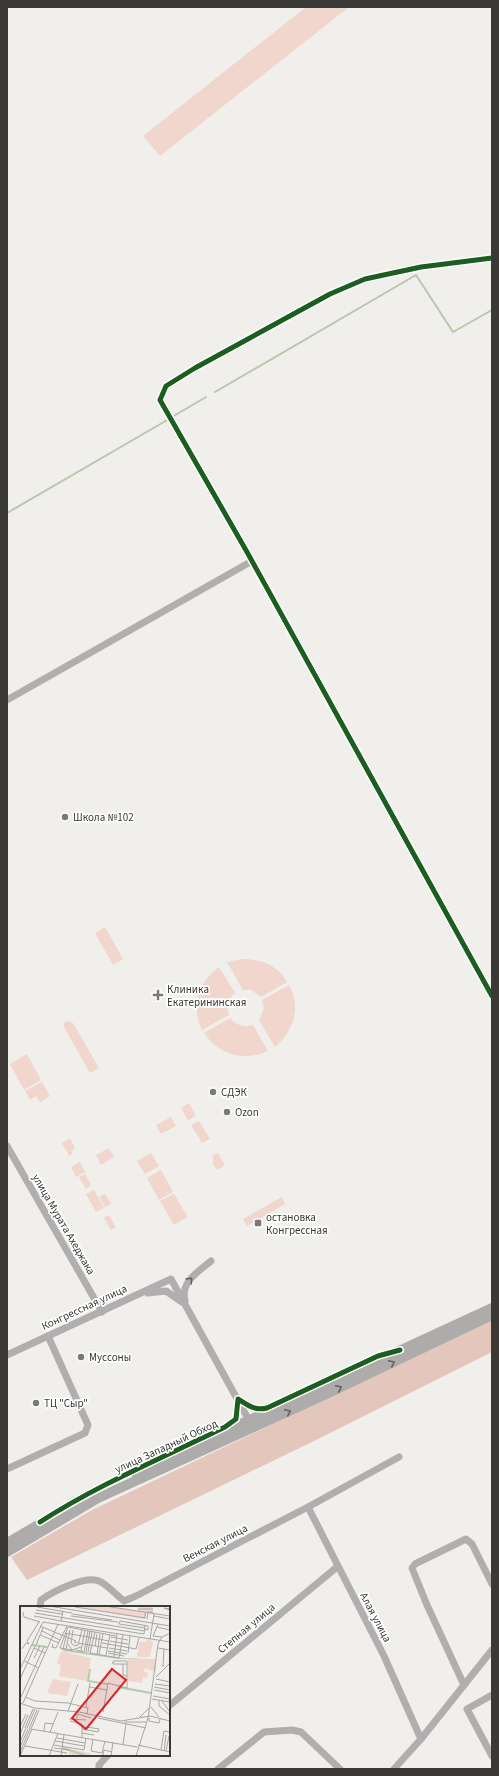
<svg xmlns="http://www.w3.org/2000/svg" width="499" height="1776" font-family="'Source Sans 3',sans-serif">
	<rect width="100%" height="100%" fill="#f1efeb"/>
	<g fill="#f0d6cd">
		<path d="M306,7H349L160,156L143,136Z"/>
		<path d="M105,927L123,959L113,965L95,933Z"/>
		<path d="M242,959C261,959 278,965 287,982L261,997L251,990H243L227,962Z"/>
		<path d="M219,967L235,993C228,999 226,1007 229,1015L202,1030C191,1006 198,982 219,967Z"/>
		<path d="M289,985C302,1006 293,1032 275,1047L259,1020L264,1008L262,1000Z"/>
		<path d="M230,1018C236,1025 244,1028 253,1025L268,1051C244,1062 219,1055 204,1033Z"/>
		<path d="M67,1021L73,1023L99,1068L90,1073L64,1027V1023Z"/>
		<path d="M27,1054L41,1080L24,1090L10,1064Z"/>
		<path d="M42,1082L50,1096L40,1102L36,1096L30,1100L25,1091Z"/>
		<path d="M189,1103L196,1116L188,1120L181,1108Z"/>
		<path d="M171,1117L176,1126L161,1134L156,1125Z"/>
		<path d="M199,1121L210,1139L202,1143L191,1125Z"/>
		<path d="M70,1138L75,1148L71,1151L73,1154L69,1156L62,1143Z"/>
		<path d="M109,1148L114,1157L101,1165L96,1155Z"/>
		<path d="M151,1153L159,1166L145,1174L137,1161Z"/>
		<path d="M218,1153L225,1165L217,1170L212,1162L214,1161L212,1156Z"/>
		<path d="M80,1162L85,1172L76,1177L71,1167Z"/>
		<path d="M161,1170L173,1192L159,1200L147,1178Z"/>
		<path d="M85,1174L91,1185L86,1189L79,1177Z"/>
		<path d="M94,1190L104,1208L96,1212L86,1194Z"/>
		<path d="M105,1194L111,1204L105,1207L99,1197Z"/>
		<path d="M174,1194L188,1217L174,1225L160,1201Z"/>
		<path d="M282,1197L285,1204L247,1226L243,1219Z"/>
		<path d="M109,1215L116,1227L111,1230L104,1218Z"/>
	</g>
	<path fill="#e3c6bc" d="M492,1320V1352L316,1440L27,1580L11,1557L92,1510Z"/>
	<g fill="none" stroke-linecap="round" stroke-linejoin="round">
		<g stroke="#b6c9ad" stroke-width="2">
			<path d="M215,392L416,275L453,332L492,310"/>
			<path d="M172,417L206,397"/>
			<path d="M7,513L169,419"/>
		</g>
		<g stroke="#b0aeae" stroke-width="7">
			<path d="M492,258L421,267L365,279L330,294L195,368L166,386L160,400L247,552L492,996"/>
			<path d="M7,700L252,561"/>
			<path d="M7,1146L102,1312"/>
			<path d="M148,1293L166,1291L182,1302"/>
			<path d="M185,1301C180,1282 198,1272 211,1261"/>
			<path d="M7,1355L171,1279L251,1424"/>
			<path d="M226,1427L236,1419L238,1399C248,1405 255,1412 268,1407"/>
			<path d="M7,1469L85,1433L88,1425L48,1336"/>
			<path d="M71,1502L138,1468"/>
			<path d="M308,1507L384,1656L421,1739"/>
			<path d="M40,1607L41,1600C52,1592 85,1575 99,1581C108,1585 116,1595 124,1601L136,1596L308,1507L399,1457"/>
			<path d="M464,1685L427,1605L412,1568L415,1564L466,1539L472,1544L492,1584"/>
			<path d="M492,1695L467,1709L492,1756"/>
			<path d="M169,1706L337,1567"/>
			<path d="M99,1769V1765L108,1755"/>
			<path d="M218,1769L264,1732L292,1730L301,1732L340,1769"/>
			<path d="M394,1769L421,1739L492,1650"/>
		</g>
		<g stroke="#aeacaa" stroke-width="10">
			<path d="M135,1473L492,1308"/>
			<path d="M7,1543L76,1503"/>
			<path d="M7,1552L98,1498L322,1396L492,1315"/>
		</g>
		<g stroke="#fff" stroke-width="8">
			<g id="cycleway">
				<path d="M492,258L421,267L365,279L330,294L195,368L166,386L160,400L247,552L492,996"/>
				<path d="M40,1522C99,1484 162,1458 225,1427L236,1419L238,1399C248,1405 254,1411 267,1408L378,1356L400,1350"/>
			</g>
		</g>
		<use href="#cycleway" stroke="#1b5e20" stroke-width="5"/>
	</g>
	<defs><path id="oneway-chevron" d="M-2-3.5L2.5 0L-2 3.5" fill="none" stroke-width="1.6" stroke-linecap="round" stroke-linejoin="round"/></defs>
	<use stroke="#636260" href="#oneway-chevron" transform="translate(190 1280) rotate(-46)"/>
	<g stroke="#63615f">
		<use href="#oneway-chevron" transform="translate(392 1363) rotate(-25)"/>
		<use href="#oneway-chevron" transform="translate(339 1388) rotate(-25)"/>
		<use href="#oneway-chevron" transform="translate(288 1412) rotate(-25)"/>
	</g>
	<g fill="#7a7975" stroke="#fff" stroke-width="1.5">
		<circle cx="65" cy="817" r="4"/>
		<path d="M156 989h4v4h4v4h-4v4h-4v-4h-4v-4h4z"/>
		<circle cx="213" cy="1092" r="4"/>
		<circle cx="227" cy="1112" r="4"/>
		<rect x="254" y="1219" width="8" height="8" rx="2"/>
		<circle cx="81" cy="1357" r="4"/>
		<circle cx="36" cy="1403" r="4"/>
	</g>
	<g text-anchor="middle" stroke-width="3.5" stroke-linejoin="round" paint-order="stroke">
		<g font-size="11" fill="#3a3936" stroke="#fff" text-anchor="start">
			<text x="73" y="821">Школа №102</text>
			<text x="167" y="993">Клиника<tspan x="167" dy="13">Екатерининская</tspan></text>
			<text x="221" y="1096">СДЭК</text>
			<text x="235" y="1116">Ozon</text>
			<text x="266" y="1221">остановка<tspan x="266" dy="13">Конгрессная</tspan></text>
			<text x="89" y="1361">Муссоны</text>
			<text x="44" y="1407">ТЦ "Сыр"</text>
		</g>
		<g font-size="11" fill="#3a3936" stroke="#fff">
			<text transform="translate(64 1224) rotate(60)" y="4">улица Мурата Ахеджака</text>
			<text transform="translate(84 1307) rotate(-25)" y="4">Конгрессная улица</text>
			<text transform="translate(166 1446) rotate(-25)" y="4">улица Западный Обход</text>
			<text transform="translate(215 1543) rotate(-27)" y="4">Венская улица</text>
			<text transform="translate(376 1617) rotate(62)" y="4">Алая улица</text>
			<text transform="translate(246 1628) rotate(-40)" y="4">Степная улица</text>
		</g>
	</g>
	<g transform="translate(20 1606)">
		<rect width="150" height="150" fill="#f1efeb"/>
		<path d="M52,0H85L118,5V0H133V8L126,7L125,13ZM129,33L133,36L130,51H117L119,36H125ZM41,45L71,52L67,75L39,70L41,59L37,58ZM108,53H136V66L125,62L123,65L128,67L127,72L123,71L122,77L108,75ZM33,73L51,76L47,90L27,87ZM50,143L70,147V149L75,150H49Z" fill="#f0d6cd"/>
		<path d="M40,42L100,52L127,53H99L44,45Z" fill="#b6c9ad"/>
		<path fill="none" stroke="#b6c9ad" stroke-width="2" d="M12,39L27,41M70,63L68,75L87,78M98,81L131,87M43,142L67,150"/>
		<path fill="none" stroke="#a8a6a3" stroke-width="1" d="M29,0L150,20M85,0L150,10M17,1L52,7M55,1L125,12V7M118,3H133M150,3L144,2L150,4M16,4L42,8M43,5L41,15L124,28L125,19M3,6L4,11L20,16M15,7L51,13M52,8L92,14M14,10L41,15M51,10L98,16M134,10L150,13M51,13L125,25M127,13L128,6H133M138,18L133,30L142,31M20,20L56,35V37L54,36M48,21L96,30M48,21L40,42L52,44M137,21L150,24M125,23L128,24V20L100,15L99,18L125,22M53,24L51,37L55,40L58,39L62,24M22,25L40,34M75,26L70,47L99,52L103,29M45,27L74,32M20,29L39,37M91,31L108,34M73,32L89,35M130,33L134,8M90,35L108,38M58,37L87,42M82,37L116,43L119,32M33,38L32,41L36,42L47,20M48,38L52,44L61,41M16,39L23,22M75,40L77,28M14,42L25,47M89,42L107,45M138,42L150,44M2,43L6,37L9,38L7,35L19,16M43,43L47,27M46,43L50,24M56,44L64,46L68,25M61,45L65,24M88,45L107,48M66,46L70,25M68,46L72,26M88,47L104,50M108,47L110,30M77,48L80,28M79,48L83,28M86,49L90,29M94,51L97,28M14,52L20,40M4,55L19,62M107,55H93V58H107M103,58V69L107,70M143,61L144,43M0,63L23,16L150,36M136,71L150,57M0,73L15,40M136,73L150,76M135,78L150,80M69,81L87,84M134,81L150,84M134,84L150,87M133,90L150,93M5,91L15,95L48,97L68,102L67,108M0,93L24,41M132,93L150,96M139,94V100L150,109M142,95L150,106M0,97L14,102L59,106L101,115L130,110L150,115M3,97L38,18M66,101L70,77M131,101L139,111M48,105L58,78M83,106L88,77L107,82V55M120,111L129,102M78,112L126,122M129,112V115L139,117L140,113M49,113L66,114M57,114V108L71,112M50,115L62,118V131M104,116H127M0,121L6,108M5,122L13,103M7,122L15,103M9,123L17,104M11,123L117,141M11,123L19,104M62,123L78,126L79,123M66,124L67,121L79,123M24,125L25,117L33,118M30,126L38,106M62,127L74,129M0,128L8,109M37,132L65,137M73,133L71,145L82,147L85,135M35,135L64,140M0,136L6,122M103,138L106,118M34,139L64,144L66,132M118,139L150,146M5,140L47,147M0,141L8,123M34,142L49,144M141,144L144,125L150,126M144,145L146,129M146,145L149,130M0,146L10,123M1,148L12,123M29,150L38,127M41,150L44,128M87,150L83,149L84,144L92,146M91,150L93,136M116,150L128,112L138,38L142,31L150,27"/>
		<path fill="#d62828" fill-opacity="0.15" stroke="#d62828" stroke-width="2" d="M92,63L106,74L66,123L52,112Z"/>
		<rect width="150" height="150" fill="none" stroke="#3a3936" stroke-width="2"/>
	</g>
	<rect width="499" height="1776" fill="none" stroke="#3a3936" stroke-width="16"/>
</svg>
